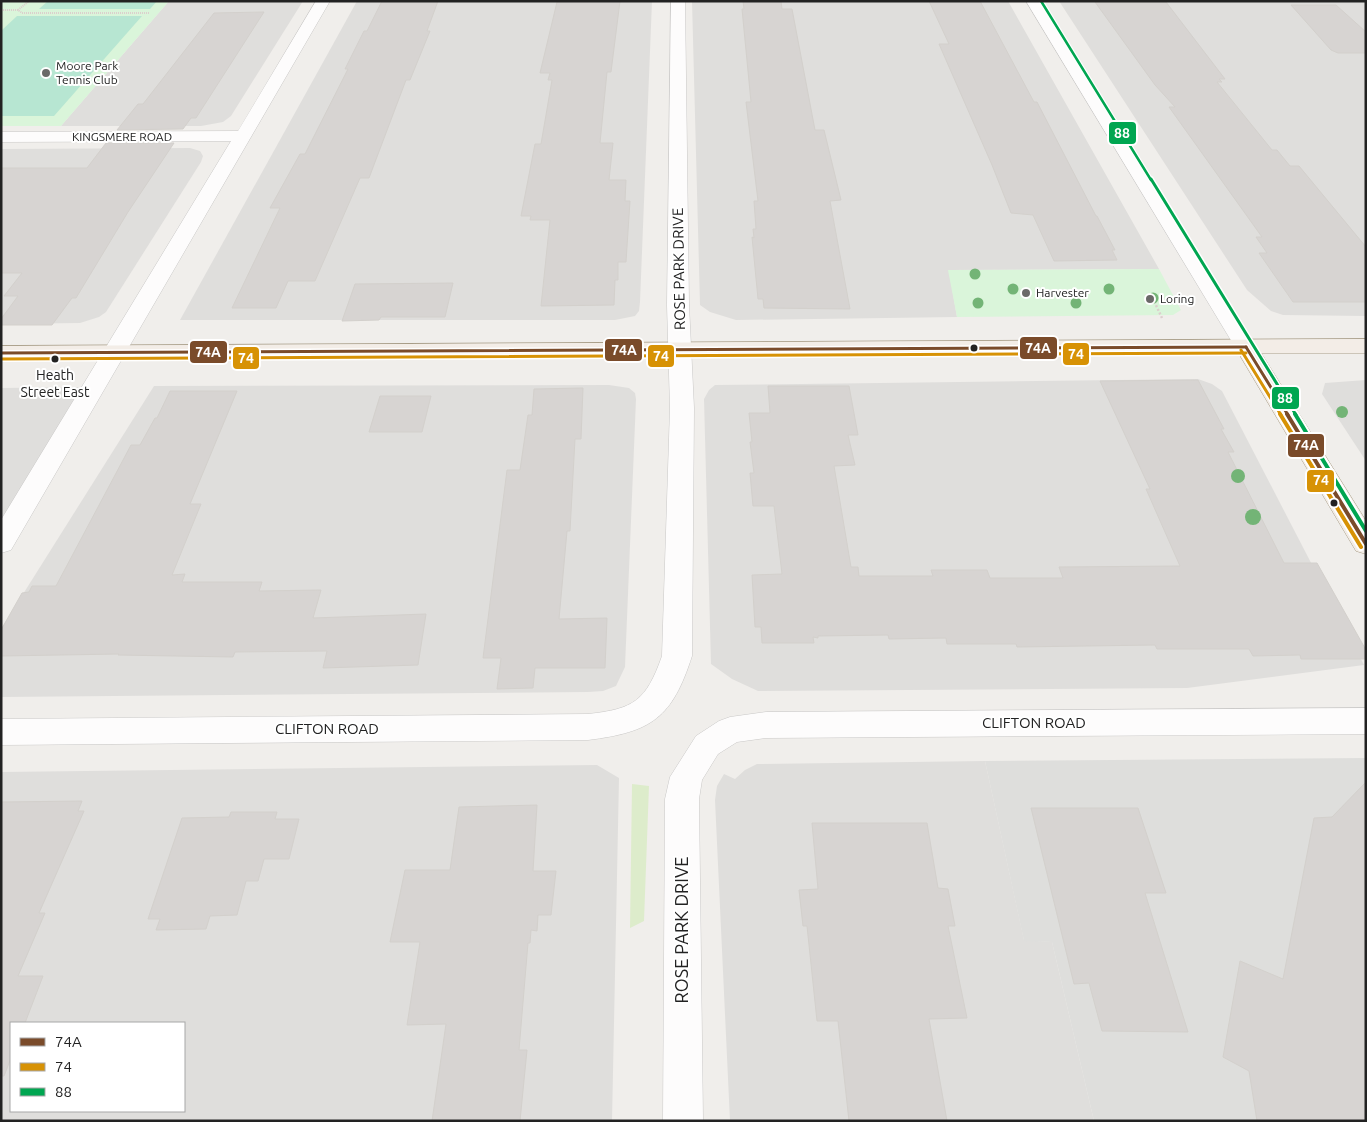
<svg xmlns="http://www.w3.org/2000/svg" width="1367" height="1122" font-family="Ubuntu,sans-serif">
	<rect width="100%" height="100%" fill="#f0eeeb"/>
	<g fill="#dfdedc" fill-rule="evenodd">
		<path d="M169,1H303L231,116L223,122L201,126H61Z"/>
		<path d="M357,1H652L640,302L639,311L635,316L615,320H180Z"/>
		<path d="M692,1H1008L1159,269L949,270L957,317L736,320L710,312L700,305Z"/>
		<path d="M1059,1H1366V316L1283,315L1271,311L1247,290Z"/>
		<path d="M190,148L200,151L203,156L201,162L106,312L99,317L80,323L1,324V149Z"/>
		<path d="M1198,379L1212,384L1222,391L1364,665L1187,688L758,691L732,679L711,664L704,399L709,390L715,385Z"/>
		<path d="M1366,380V461L1322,394L1325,383Z"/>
		<path d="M609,385L629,388L635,393L636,399L625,667L616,686L603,691L588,692L1,697V629L154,386Z"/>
		<path d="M83,387L1,520V388Z"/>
		<path d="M985,761L1024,940L1052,942L1094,1121H730L715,800L717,786L724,774L735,779L745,770L757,764Z"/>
		<path d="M597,765L619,778L612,1121H1V772ZM11,1023H184V1111H11Z"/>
	</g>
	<path fill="#dededc" d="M1366,758V1121H1094L1052,942L1024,941L985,761Z"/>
	<path fill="#ddeccb" d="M632,784L649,786L644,921L630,928Z"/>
	<g fill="#daf5da">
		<path d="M1,1H169L61,126H1Z"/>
		<path d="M1159,269L1181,310L1173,315L957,317L948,270Z"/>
	</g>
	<g fill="#b7e6d2">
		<path d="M48,1H157L150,9H39Z"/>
		<path d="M17,16H142L54,116H1V31Z"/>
	</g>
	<g fill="#d7d4d2" stroke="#d3d0cc">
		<path d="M382,1H438L427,31H430L410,80H406L369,178H360L315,281H288L276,308H232L280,208H270L300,154H305L348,69H345L364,31H367Z"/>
		<path d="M620,1L611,72H607L600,143H613L609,180H626L625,201H630L626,262H618V280H615L614,305L541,306L550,220H530L531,216H521L535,144H541L552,80H548L550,73H540L557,2Z"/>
		<path d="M743,1H781L782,9H792L815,130H824L841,200L830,201L850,309L764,308L763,299H758L752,237L754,238L753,229H756L754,201H758L746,102H751L742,9H744Z"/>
		<path d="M929,1H980L1034,102H1037L1096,216H1097L1115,250H1112L1117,260L1054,261L1033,215L1011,213L992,165L939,44H949Z"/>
		<path d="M1095,2H1166L1225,79H1219L1222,82H1217L1272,150H1277L1290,166H1299L1366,247V302H1293L1259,253H1267L1256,237H1262L1169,107H1175L1155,85Z"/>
		<path d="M1291,5H1336L1366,32V53H1338L1331,50Z"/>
		<path d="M264,12L196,118H191L183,129L117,130L138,104H143L214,13Z"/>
		<path d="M106,143H174L128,212L76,298H72L52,325H1V319L18,296H4L22,273H1V168H87Z"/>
		<path d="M453,283L445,317H381L379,320L342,321L355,284Z"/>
		<path d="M1198,380L1224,429H1221L1234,452H1228L1284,563H1317L1366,650V659H1301L1300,655L1253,656L1249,649H1157L1155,645L1017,647L1016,644H947L946,638L889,639L888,635L818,636V638L813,637L814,643H762L761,627H755L752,575L782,574L774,506H753L750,473H754L750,442H752L749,413H770L768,386H849L858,435H848L855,465L834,466L851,567H858L859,576H933L931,570H987L990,578H1063L1059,567L1180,566L1146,489H1150L1100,381Z"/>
		<path d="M583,388L581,439H575L570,531H567L559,619L607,618L605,668H535L533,688L497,689L501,658H483L507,470H520L528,415H532L534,389Z"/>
		<path d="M170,391H237L190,504H201L172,575L185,574L182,582H262L259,591L321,590L313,618L426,614L418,665L323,668L327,651L235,652L233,657L118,655L119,654L1,656V630L22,593L29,592L32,586H56L131,445H140L155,418H157Z"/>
		<path d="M380,396H431L422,432H369Z"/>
		<path d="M1366,782V1121H1257L1249,1071L1223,1057L1240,961L1283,979L1314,818L1332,817Z"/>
		<path d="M82,801L78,811H84L39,913H45L18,976H43L25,1023H11V1058L4,1076H1V802Z"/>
		<path d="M537,805L533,871H556L551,915H538L537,931L531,930L530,943H528L519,1050H527L520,1121H432L446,1024L407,1025L420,942H390L405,870H450L459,807Z"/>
		<path d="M1031,808H1138L1166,893H1145L1188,1032L1102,1031L1089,983L1074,984Z"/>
		<path d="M231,812H277L275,819H299L289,859H264L258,881H246L237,915L210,916L206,929L156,930L160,919H148L182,818L229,817Z"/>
		<path d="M812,823H927L938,888L948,889L955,926H948L967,1018L929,1019L947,1121H849L838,1021H817L807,926H803L799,890L818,889Z"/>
	</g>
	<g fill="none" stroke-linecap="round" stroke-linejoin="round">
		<g stroke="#c9c8c7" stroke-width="1">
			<g id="minor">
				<path d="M316,1H330L11,550L1,553V520L231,141L1,142V132L238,131Z"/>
				<path d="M671,1H685L689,305L694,408L692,656C672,718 652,732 588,740L1,745V719L588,714C634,709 646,701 662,656L670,408L667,305Z"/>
				<path d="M1026,1H1040L1257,347L1254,352L1246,354L1238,352L1235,347Z"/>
				<path d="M1366,708V734L766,738L737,742L718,754L702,780L699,799L703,1121H663L665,799L670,777L696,736L719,721L730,717L766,712Z"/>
			</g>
		</g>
		<g stroke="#a79c86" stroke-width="1">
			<path id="major" d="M1366,339V353H1261L1366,521V554L1356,551L1239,354L1,360V346Z"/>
		</g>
		<g stroke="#dccecd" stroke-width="2" stroke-dasharray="1 1" stroke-linecap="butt">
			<path d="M1,10H18L22,13H150"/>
			<path d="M18,10L29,1"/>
		</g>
		<path stroke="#dccecd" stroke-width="2.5" stroke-dasharray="2 2" stroke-linecap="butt" d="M1162,318L1154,301H1181"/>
		<use href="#minor" fill="#fdfcfc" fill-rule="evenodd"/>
		<use href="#major" fill="#f3ede7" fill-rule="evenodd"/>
		<g stroke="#fff" stroke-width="6">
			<g id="bus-1-far1">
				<path d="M1246,347L1288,415"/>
				<path d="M1,353L1246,347"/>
			</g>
		</g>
		<g stroke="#fff" stroke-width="8">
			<path id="bus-1" d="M1287,414L1366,544"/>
		</g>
		<g stroke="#fff" stroke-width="6">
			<g id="bus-2-far1">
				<path d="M1241,350L1281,415"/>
				<path d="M1,359L1246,353"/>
			</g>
		</g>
		<g stroke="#fff" stroke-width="8">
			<path id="bus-2" d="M1280,414L1361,547"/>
		</g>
		<g stroke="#fff" stroke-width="5">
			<path id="bus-3-far2" d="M1041,1L1151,180"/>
		</g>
		<g stroke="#fff" stroke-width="6">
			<path id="bus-3-far1" d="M1151,179L1296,415"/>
		</g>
		<g stroke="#fff" stroke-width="8">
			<path id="bus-3" d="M1295,414L1366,531"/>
		</g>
		<use href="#bus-1-far1" stroke="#7a4b2a" stroke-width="3"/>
		<use href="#bus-1" stroke="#7a4b2a" stroke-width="4"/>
		<use href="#bus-2-far1" stroke="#d79205" stroke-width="3"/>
		<use href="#bus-2" stroke="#d79205" stroke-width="4"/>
		<use href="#bus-3-far2" stroke="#00a651" stroke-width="2.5"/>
		<use href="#bus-3-far1" stroke="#00a651" stroke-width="3"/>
		<use href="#bus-3" stroke="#00a651" stroke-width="4"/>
	</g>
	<g fill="#73b476">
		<circle cx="975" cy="274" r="5.5"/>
		<circle cx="1013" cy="289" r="5.5"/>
		<circle cx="1109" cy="289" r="5.5"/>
		<circle cx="1153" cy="298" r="5.5"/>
		<circle cx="978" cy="303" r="5.5"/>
		<circle cx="1076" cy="303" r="5.5"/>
		<circle cx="1342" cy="412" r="6"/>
		<circle cx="1238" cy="476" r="7"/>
		<circle cx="1253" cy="517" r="8"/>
	</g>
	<g fill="#6a6968" stroke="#fff" stroke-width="2">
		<circle cx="46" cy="73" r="5"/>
		<circle cx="1026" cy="293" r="5"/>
		<circle cx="1150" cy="299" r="5"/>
	</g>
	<g fill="#222" stroke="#fff" stroke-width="2">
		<circle cx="974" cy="348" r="4.5"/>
		<circle cx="55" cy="359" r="4.5"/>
		<circle cx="1334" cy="503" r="4.5"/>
	</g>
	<g text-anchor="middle" stroke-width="4" stroke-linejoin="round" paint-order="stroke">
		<g font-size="12" fill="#222" stroke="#fff" text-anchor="start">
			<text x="56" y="70">Moore Park<tspan x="56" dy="14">Tennis Club</tspan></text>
			<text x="1036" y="297">Harvester</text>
			<text x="1160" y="303">Loring</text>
		</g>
		<g font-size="12" fill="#222" stroke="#fff">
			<text x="122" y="141">KINGSMERE ROAD</text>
		</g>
		<g font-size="14" fill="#222" stroke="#fff">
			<text x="55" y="380">Heath<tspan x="55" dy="17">Street East</tspan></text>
		</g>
		<g font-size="15" fill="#222" stroke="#fff">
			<text transform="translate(679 269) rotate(-91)" y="5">ROSE PARK DRIVE</text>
			<text x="1034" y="728">CLIFTON ROAD</text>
			<text x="327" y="734">CLIFTON ROAD</text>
		</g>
		<g font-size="18" fill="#222" stroke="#fff">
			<text transform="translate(682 930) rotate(-90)" y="6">ROSE PARK DRIVE</text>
		</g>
	</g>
	<g stroke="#fff" stroke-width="2">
		<rect x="1108" y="121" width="29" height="24" rx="5" fill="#00a651"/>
		<rect x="1019" y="336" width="39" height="24" rx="5" fill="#7a4b2a"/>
		<rect x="604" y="338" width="39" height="24" rx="5" fill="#7a4b2a"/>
		<rect x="189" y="340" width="39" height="24" rx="5" fill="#7a4b2a"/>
		<rect x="1062" y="342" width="28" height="24" rx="5" fill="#d79205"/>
		<rect x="647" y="344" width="28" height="24" rx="5" fill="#d79205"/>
		<rect x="232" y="346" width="28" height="24" rx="5" fill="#d79205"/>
		<rect x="1271" y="386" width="29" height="24" rx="5" fill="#00a651"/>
		<rect x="1287" y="433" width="38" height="25" rx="5" fill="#7a4b2a"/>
		<rect x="1306" y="469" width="29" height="24" rx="5" fill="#d79205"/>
	</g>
	<g font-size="14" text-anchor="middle" font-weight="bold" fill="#fff">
		<text x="1122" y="138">88</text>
		<text x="1038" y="353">74A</text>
		<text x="624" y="355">74A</text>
		<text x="208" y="357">74A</text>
		<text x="1076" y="359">74</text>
		<text x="661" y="361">74</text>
		<text x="246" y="363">74</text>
		<text x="1285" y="403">88</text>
		<text x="1306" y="450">74A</text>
		<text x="1321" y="485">74</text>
	</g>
	<rect width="1367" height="1122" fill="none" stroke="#222222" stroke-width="5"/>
	<rect x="10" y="1022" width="175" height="90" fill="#ffffff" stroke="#a7a7a7"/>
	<rect x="20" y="1038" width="25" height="8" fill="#7a4b2a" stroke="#a7a7a7"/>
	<text x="55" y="1047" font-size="15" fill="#222222">74A</text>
	<rect x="20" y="1063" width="25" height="8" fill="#d79205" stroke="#a7a7a7"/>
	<text x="55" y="1072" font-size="15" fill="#222222">74</text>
	<rect x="20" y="1088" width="25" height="8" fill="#00a651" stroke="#a7a7a7"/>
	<text x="55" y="1097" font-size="15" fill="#222222">88</text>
</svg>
